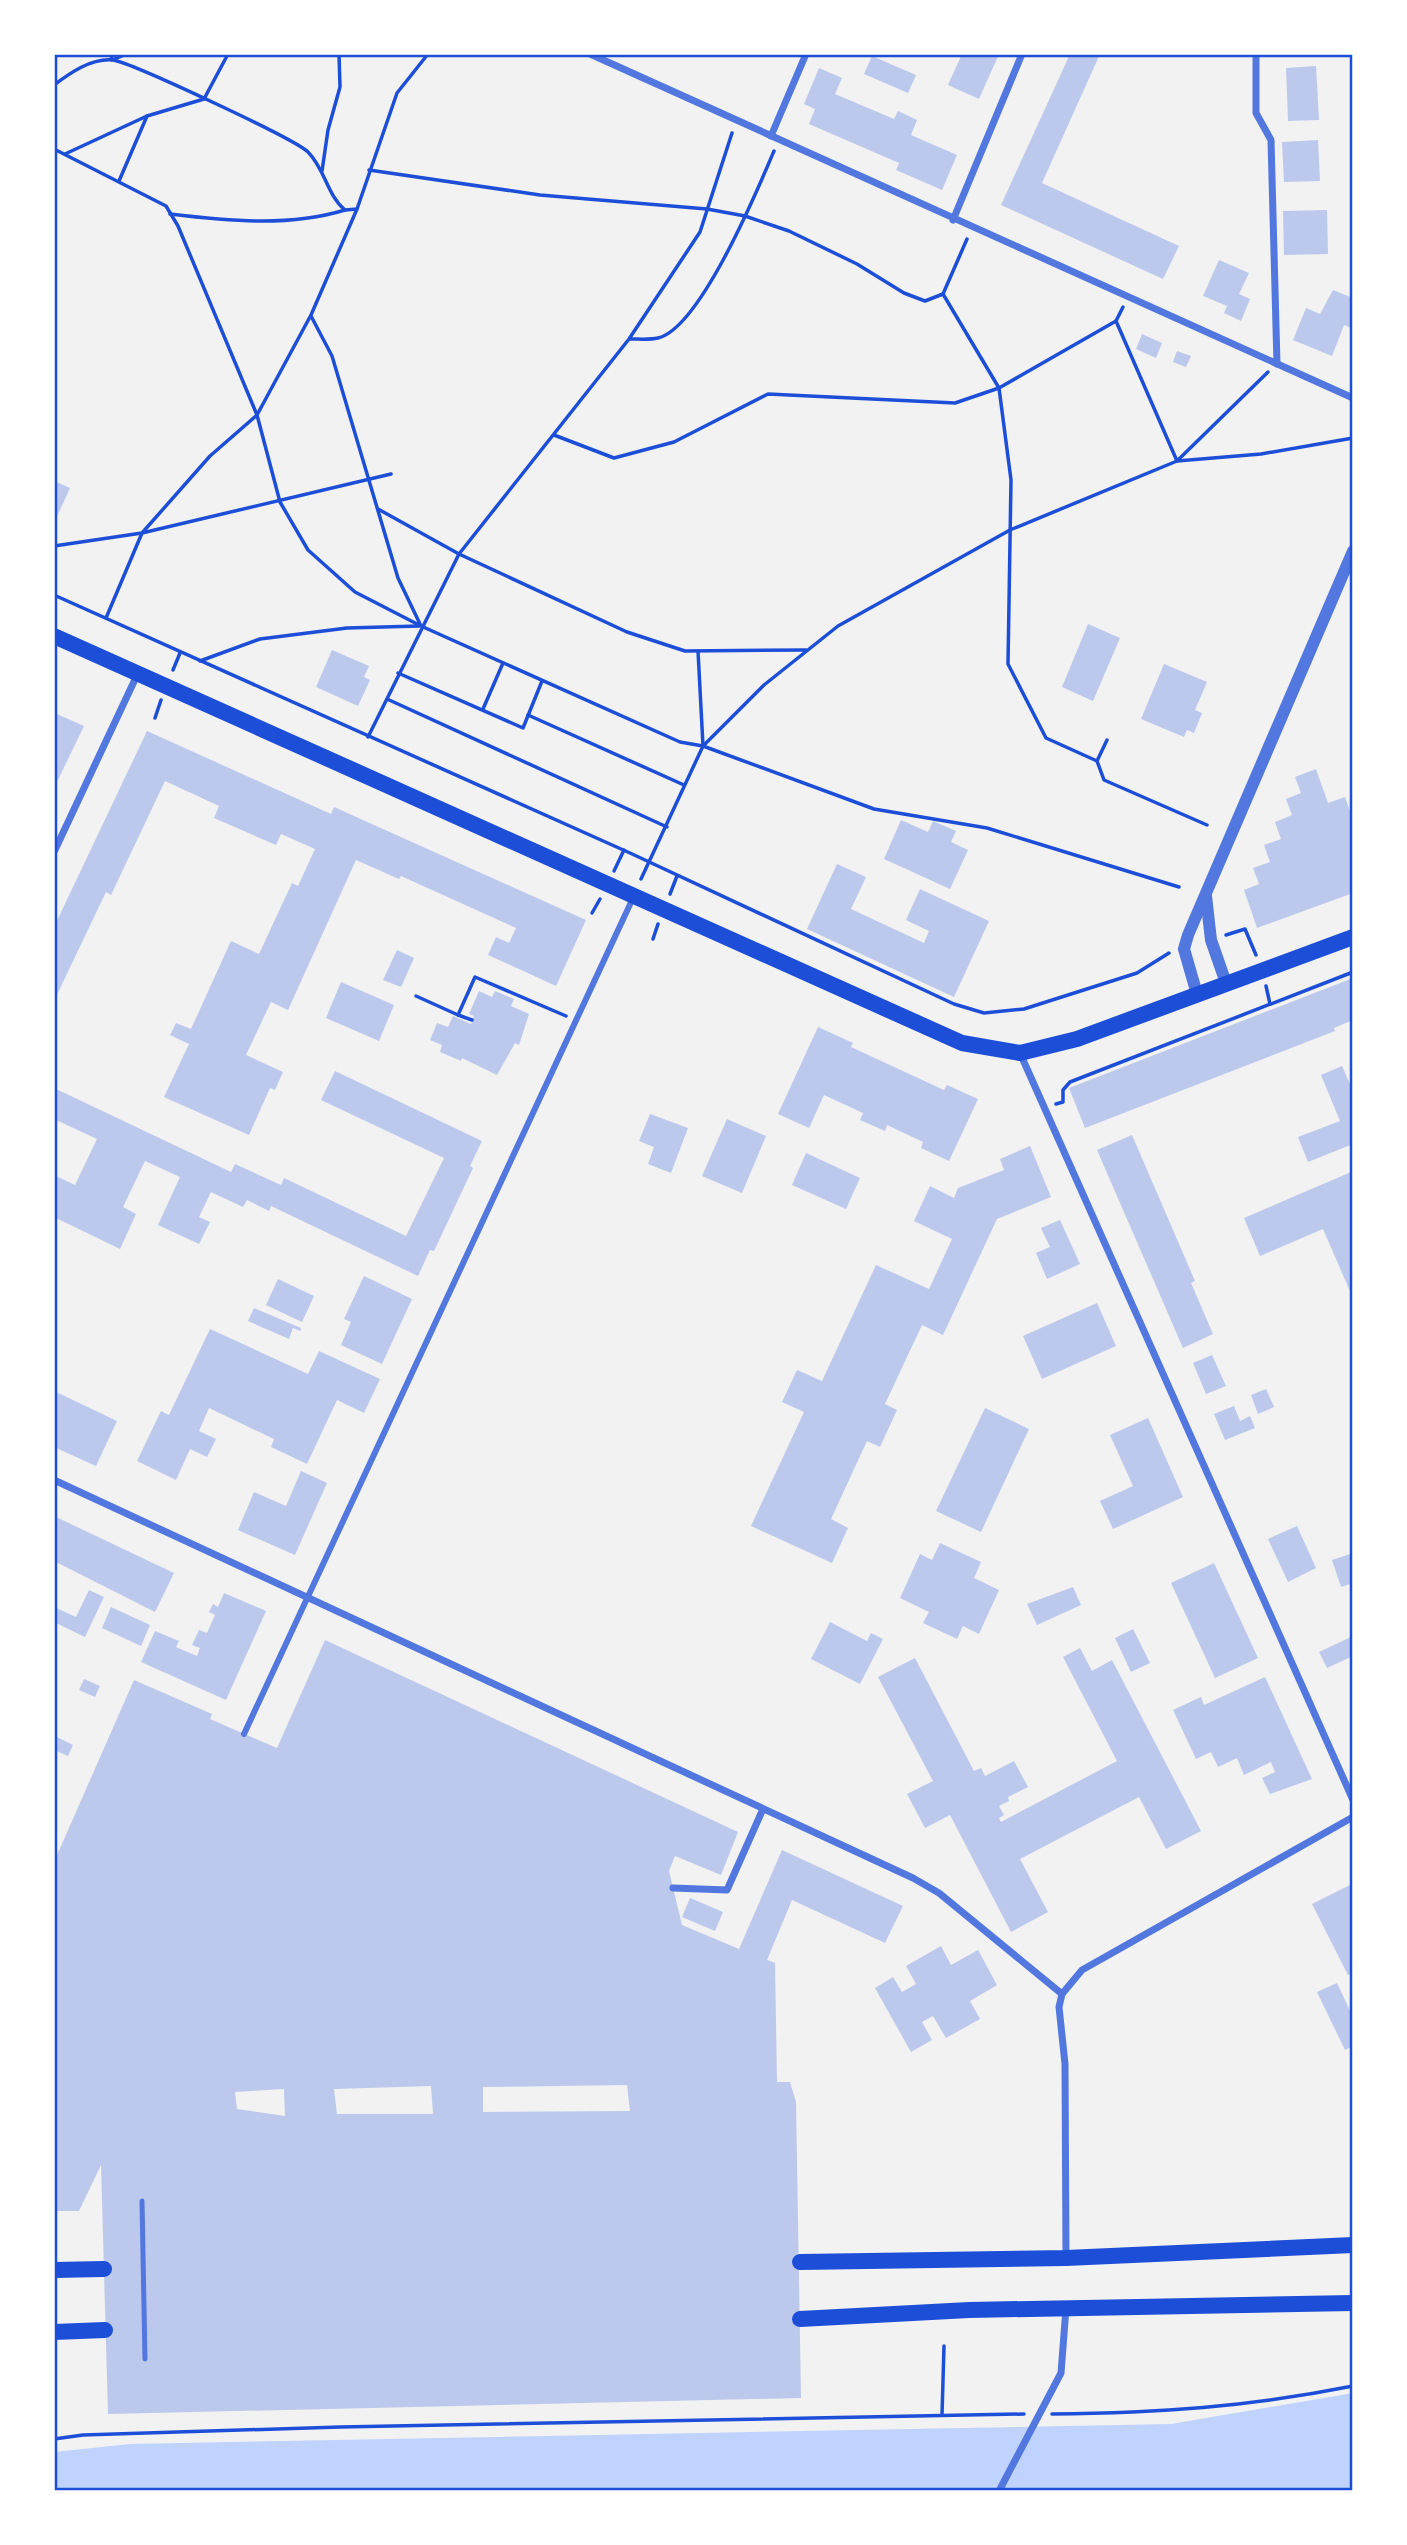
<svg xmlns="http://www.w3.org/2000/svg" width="1407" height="2545" font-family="'Fira Sans',sans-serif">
	<rect width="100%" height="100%" fill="#f2f2f2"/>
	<path fill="#bfd3fe" d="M1353,2393V2491H54V2452L130,2444L1171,2424Z"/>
	<g fill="#bdc9ec" fill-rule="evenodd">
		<path d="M962,54H999L979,99L948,85Z"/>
		<path d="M1070,54H1100L1042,183L1179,246L1163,279L1001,205Z"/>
		<path d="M872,56L916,75L908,93L864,74Z"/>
		<path d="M1316,66L1319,120L1288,121L1286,68Z"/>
		<path d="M819,68L842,78L835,94L894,119L898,111L917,120L911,135L957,155L942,190L896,170L899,163L809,124L815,109L804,104Z"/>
		<path d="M1318,140L1320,181L1284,182L1282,142Z"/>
		<path d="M1327,210L1328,254L1284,255L1283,211Z"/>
		<path d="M1219,260L1249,273L1239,294L1250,299L1241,321L1224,313L1227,306L1203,296Z"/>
		<path d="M1333,290L1353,298V323L1351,328L1344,325L1332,356L1293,340L1306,308L1320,314Z"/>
		<path d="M1142,334L1162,343L1156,358L1136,349Z"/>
		<path d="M1177,351L1191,356L1186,367L1173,362Z"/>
		<path d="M54,481L70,488L54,523Z"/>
		<path d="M1088,624L1120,638L1093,701L1062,687Z"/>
		<path d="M332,650L369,666L364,677L370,680L358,706L316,687Z"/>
		<path d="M1164,664L1207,682L1195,710L1202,713L1194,733L1187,730L1184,737L1141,719Z"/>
		<path d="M57,714L84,726L54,788V719Z"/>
		<path d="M147,731L331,814L334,807L586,920L556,986L488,955L496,937L509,943L516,928L401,876L399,879L356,860L288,1010L271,1002L246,1055L283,1072L275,1090L270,1088L249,1135L164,1097L189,1044L170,1035L176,1023L191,1029L231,941L259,954L292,883L298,886L315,849L281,834L276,845L214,818L219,806L165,781L111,895L106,892L54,1001V927Z"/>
		<path d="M1316,769L1328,803L1345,797L1353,819V893L1257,928L1244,890L1259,884L1253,868L1270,862L1264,845L1281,839L1275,822L1292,815L1286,799L1301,793L1295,777Z"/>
		<path d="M901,820L928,832L933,821L956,831L951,842L968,850L950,889L884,859Z"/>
		<path d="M837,864L866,877L851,909L924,943L929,931L906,920L920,889L989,921L954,997L807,929Z"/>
		<path d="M397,950L414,958L401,987L383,980Z"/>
		<path d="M1353,978V1020L1334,1028L1335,1031L1085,1128L1069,1088Z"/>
		<path d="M341,982L394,1005L379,1041L326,1018Z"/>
		<path d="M479,991L492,997L495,991L514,999L511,1006L529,1014L519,1045L515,1043L497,1075L462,1058L461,1061L440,1052L442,1045L430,1040L437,1023L448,1027L453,1016L471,1024L474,1016L469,1014Z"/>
		<path d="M818,1027L853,1043L851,1047L944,1090L947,1085L978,1099L949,1161L921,1148L923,1142L887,1125L885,1131L860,1120L863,1113L824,1095L809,1128L778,1114Z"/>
		<path d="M1342,1066L1353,1091V1144L1308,1162L1298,1137L1340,1121L1321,1075Z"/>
		<path d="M335,1071L482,1141L470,1166L473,1168L434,1251L430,1250L418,1276L271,1206L269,1211L247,1200L243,1207L211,1192L199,1217L210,1222L199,1244L158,1225L180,1177L145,1161L123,1207L136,1214L120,1249L54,1217V1175L75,1185L97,1139L54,1119V1088L231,1172L235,1164L281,1185L284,1178L406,1236L444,1158L321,1100Z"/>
		<path d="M650,1114L688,1128L671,1173L648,1164L654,1147L639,1141Z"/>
		<path d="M727,1119L766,1136L742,1193L702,1176Z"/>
		<path d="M1132,1135L1195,1281L1191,1283L1213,1334L1183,1348L1097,1150Z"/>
		<path d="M1030,1146L1051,1197L997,1219L943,1335L922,1325L885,1404L897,1410L880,1447L867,1441L831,1519L848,1528L832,1563L751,1526L804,1412L782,1402L797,1370L822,1381L876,1265L929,1289L952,1239L914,1221L930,1186L954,1198L958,1188L1004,1170L1000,1159Z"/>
		<path d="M806,1153L860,1178L846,1209L792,1185Z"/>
		<path d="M1351,1172L1353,1175V1298L1323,1229L1260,1256L1244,1218Z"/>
		<path d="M1060,1220L1080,1264L1047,1279L1036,1253L1050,1247L1041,1228Z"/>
		<path d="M364,1276L412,1299L382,1364L341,1345L351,1322L344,1319Z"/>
		<path d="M278,1279L314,1296L302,1322L266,1305Z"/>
		<path d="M1097,1303L1116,1346L1042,1379L1023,1336Z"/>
		<path d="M254,1308L301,1328L300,1331L293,1328L289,1339L248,1321Z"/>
		<path d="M210,1329L308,1374L319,1351L380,1379L364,1413L337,1400L307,1464L271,1447L274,1439L209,1408L199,1431L216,1439L207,1457L190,1449L176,1480L137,1461L161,1411L169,1415Z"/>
		<path d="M1212,1355L1226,1386L1206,1394L1193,1363Z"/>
		<path d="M1266,1389L1274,1407L1258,1414L1251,1395Z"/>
		<path d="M54,1391L117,1421L96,1466L54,1447Z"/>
		<path d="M1234,1406L1240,1421L1250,1416L1255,1428L1225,1440L1214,1414Z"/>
		<path d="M985,1408L1029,1429L981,1532L936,1511Z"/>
		<path d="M1148,1418L1183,1497L1113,1529L1100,1501L1133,1486L1110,1435Z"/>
		<path d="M301,1471L327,1483L295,1555L238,1530L254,1492L286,1506Z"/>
		<path d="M54,1516L174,1573L155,1612L54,1561Z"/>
		<path d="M1297,1526L1316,1568L1288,1582L1268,1539Z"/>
		<path d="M940,1543L981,1562L974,1578L999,1590L979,1634L963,1626L957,1639L923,1623L929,1612L900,1598L920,1554L932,1560Z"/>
		<path d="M1353,1553V1583L1341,1587L1332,1560Z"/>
		<path d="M1214,1563L1258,1658L1215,1678L1171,1583Z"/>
		<path d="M1073,1587L1081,1605L1037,1625L1027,1604Z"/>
		<path d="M89,1590L104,1597L85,1637L54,1622V1607L76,1617Z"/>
		<path d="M224,1593L266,1611L226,1700L141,1662L155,1631L179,1641L176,1647L197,1656L200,1648L192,1645L199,1630L207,1633L215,1615L209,1612L213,1604L218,1607Z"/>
		<path d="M111,1607L150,1625L141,1646L102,1628Z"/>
		<path d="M830,1622L867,1641L871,1633L883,1639L860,1684L811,1659Z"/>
		<path d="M1133,1629L1150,1663L1131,1672L1115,1638Z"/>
		<path d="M1353,1636V1656L1327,1668L1319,1652Z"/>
		<path d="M325,1640L738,1832L721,1875L675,1856L669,1871L682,1925L739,1949L782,1850L903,1906L885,1943L792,1900L767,1960L775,1963L777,2082H790L796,2102L801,2398L108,2414L101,2165L79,2211H54V1862L134,1680L212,1714L210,1719L277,1748ZM627,2085L630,2111L483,2112V2087ZM431,2086L433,2114H337L334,2089ZM284,2089L285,2116L237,2109L235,2092Z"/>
		<path d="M1080,1648L1092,1671L1112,1660L1201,1831L1166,1849L1139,1797L1020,1859L1048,1912L1011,1932L950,1815L925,1828L907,1794L933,1781L878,1677L915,1658L974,1771L981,1768L985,1776L1014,1761L1028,1787L1008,1797L1009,1801L999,1806L1004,1815L999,1818L1001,1822L1117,1761L1063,1657Z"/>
		<path d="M1265,1677L1312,1779L1270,1794L1262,1778L1275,1772L1271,1762L1244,1775L1237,1758L1218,1767L1211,1752L1196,1759L1173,1710L1201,1697L1204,1705Z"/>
		<path d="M84,1679L100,1686L95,1697L79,1690Z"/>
		<path d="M57,1737L73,1745L68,1756L54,1750Z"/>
		<path d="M1350,1885L1353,1890V1973L1348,1975L1312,1904Z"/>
		<path d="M690,1898L723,1912L715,1931L682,1917Z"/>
		<path d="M941,1946L951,1965L978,1950L997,1985L970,2001L980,2019L946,2038L933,2016L922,2022L932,2040L911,2052L875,1988L893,1977L902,1992L916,1984L906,1966Z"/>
		<path d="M1337,1983L1353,2017V2046L1345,2050L1317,1992Z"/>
	</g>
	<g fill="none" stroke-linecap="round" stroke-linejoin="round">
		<g stroke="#1d4ed8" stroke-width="3.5">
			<path d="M111,54L112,60L127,54"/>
			<path d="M54,85C70,73 91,58 113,60C132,63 295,139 308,152C325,169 327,195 345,210L357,209L397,93L428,54"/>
			<path d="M54,149L166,206L178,226L257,415L280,502L308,550L355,592L421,626L680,742L703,746L641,879"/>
			<path d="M65,154L147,116L204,99L228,54"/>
			<path d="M369,170L540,195L707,209L745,216L789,231L857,264L904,293L925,301L943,294"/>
			<path d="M322,171L328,130L340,87L339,54"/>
			<path d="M119,181L147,116"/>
			<path d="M170,214C228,221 289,227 345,210"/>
			<path d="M967,239L943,294L999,388L1011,480L1008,664L1046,738L1097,761"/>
			<path d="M311,316L332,356L398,578L420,624"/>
			<path d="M1116,321L1123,307"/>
			<path d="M630,339C639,339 650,340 658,338C700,328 757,191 774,151"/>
			<path d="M554,435L614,458L674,442L768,394L955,403L999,388L1116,321L1177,461"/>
			<path d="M1179,459L1268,372"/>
			<path d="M378,509L459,554L627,632L685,651L806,650"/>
			<path d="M54,546L142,533L391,474"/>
			<path d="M54,595L630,853L954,1004L984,1013L1024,1009L1137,973L1169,953"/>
			<path d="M106,618L142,533L210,456L257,415L311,315L357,209"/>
			<path d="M698,651L703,746"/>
			<path d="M200,661L260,639L347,628L419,626"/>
			<path d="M173,670L180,653"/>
			<path d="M398,673L523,728L542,681"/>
			<path d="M387,699L667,827"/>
			<path d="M483,709L503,663"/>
			<path d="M528,715L684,785"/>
			<path d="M155,718L161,700"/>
			<path d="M368,737L459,554L629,339L700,232L732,133"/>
			<path d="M1107,740L1097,761L1104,780L1207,825"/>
			<path d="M703,746L764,685L838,626L1010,530L1177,461L1261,454L1353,438"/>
			<path d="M703,746L874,809L987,828L1179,887"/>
			<path d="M614,871L624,850"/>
			<path d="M670,894L677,876"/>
			<path d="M592,913L600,899"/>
			<path d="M1226,935L1245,929L1256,955"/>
			<path d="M653,939L658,924"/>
			<path d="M1266,986L1270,1004"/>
			<path d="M416,996L458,1015"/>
			<path d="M472,1020L458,1015L475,977L566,1016"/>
			<path d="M1056,1104L1063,1102V1090L1070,1082L1353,972"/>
			<path d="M1052,2414C1158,2413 1248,2407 1353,2386"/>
			<path d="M942,2415L944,2346"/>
			<path d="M54,2439L83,2435L340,2427L1024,2414"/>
		</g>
		<path stroke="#5277de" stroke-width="5" d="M142,2201L145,2359"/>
		<path stroke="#5277de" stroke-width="6" d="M244,1734L633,898"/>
		<g stroke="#5277de" stroke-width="7">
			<path d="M590,54L1353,398"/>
			<path d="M1256,54V113L1271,140L1277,364"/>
			<path d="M771,136L806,54"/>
			<path d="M953,220L1022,54"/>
			<path d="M54,852L138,673"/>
			<path d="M1020,1053L1353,1800"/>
			<path d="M54,1480L913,1878L939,1893L1062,1994"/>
			<path d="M673,1888L727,1890L763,1809"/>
			<path d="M1066,2258L1065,2064L1059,2007L1062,1994L1082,1970L1353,1817"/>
			<path d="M999,2491L1061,2373L1066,2308"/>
		</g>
		<g stroke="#5277de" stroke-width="12">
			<path d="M1206,896L1211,940L1226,983"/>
			<path d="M1197,994L1184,949L1188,935L1353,551"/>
		</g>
		<g stroke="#1d4ed8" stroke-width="16">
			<path d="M54,636L962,1043L1020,1053L1077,1039L1353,937"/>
			<path d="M800,2262L1066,2258L1353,2245"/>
			<path d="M54,2270L104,2269"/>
			<path d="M800,2319L969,2310L1353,2303"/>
			<path d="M54,2332L105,2330"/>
		</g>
	</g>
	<rect width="1407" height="2545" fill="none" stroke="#ffffff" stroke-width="112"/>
	<rect x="56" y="56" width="1295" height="2433" fill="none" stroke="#1d4ed8" stroke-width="2.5"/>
</svg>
